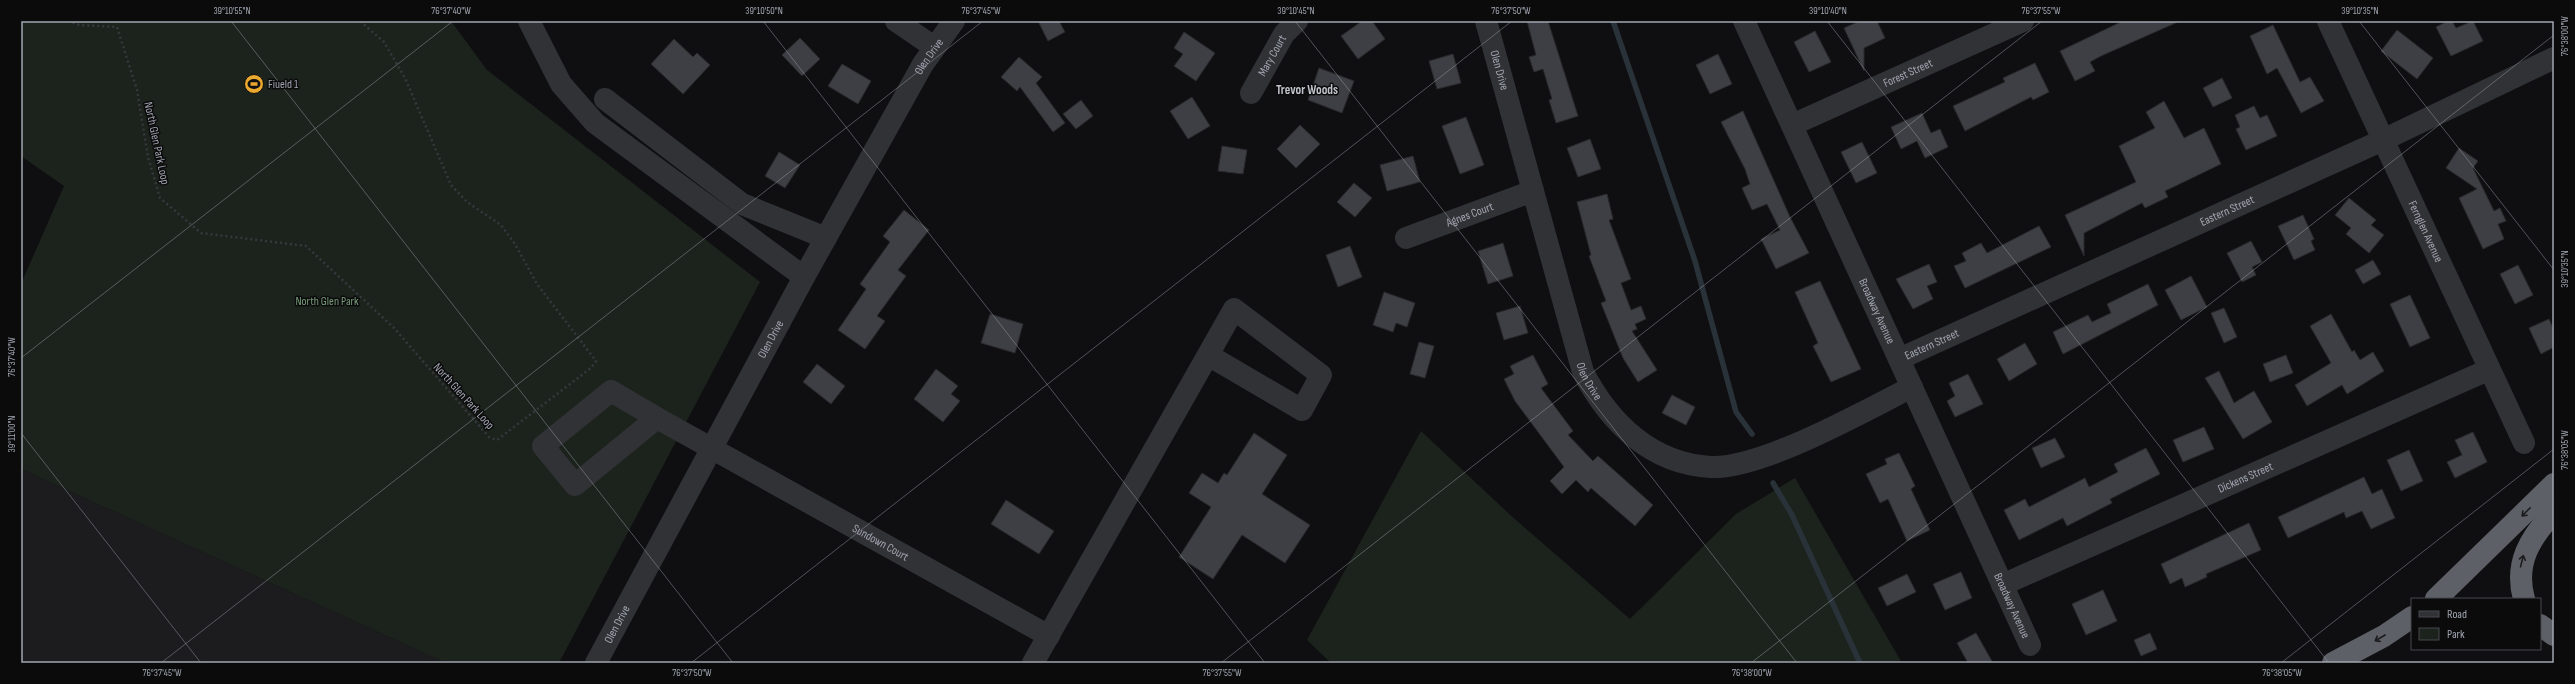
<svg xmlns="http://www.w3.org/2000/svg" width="2575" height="684" font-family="'Sofia Sans Condensed',sans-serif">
	<rect width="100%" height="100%" fill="#0f0f11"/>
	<path fill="#1c1c1e" d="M21,469L446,663H21Z"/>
	<g fill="#1c231d">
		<path d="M21,21H451L487,70L760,282L559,663H446L21,469V284L64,186L21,156Z"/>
		<path d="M1421,431L1508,513L1630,619L1736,514L1795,478L1902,663H1331L1307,640Z"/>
	</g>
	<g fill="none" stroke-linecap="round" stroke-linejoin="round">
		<g stroke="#2a3239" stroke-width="5.5">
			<path d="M1613,21L1695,261L1736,412L1752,434"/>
			<path d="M1773,483L1792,515L1860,663"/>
		</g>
	</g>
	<g fill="#3e3f44" stroke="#2a2a2d">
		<path d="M1038,21H1059L1065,32L1048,41Z"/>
		<path d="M1362,21H1372L1385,39L1358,59L1341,36Z"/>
		<path d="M1527,21H1548L1578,116L1556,123L1549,100L1552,99L1543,69L1534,72L1529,57L1536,55Z"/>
		<path d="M1860,21H1877L1885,38L1864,48V71L1844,28Z"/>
		<path d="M2123,21H2180L2101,56L2090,62L2095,71L2075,81L2060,51Z"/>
		<path d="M2448,21H2452L2456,28L2473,21L2483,41L2451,56L2436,27Z"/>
		<path d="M2273,25L2300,82L2310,77L2324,101L2301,113L2277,68L2267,74L2250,36Z"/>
		<path d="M2397,30L2433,58L2417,79L2381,51Z"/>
		<path d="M1815,31L1831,62L1809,72L1794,42Z"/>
		<path d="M1184,32L1215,53L1196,81L1174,66L1183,54L1174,48Z"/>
		<path d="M800,38L820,59L802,76L782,55Z"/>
		<path d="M674,39L693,57L697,53L710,65L683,94L651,64Z"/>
		<path d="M1453,54L1461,83L1437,89L1429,61Z"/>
		<path d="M1718,54L1732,84L1710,94L1696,65Z"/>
		<path d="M1019,57L1042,77L1036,83L1065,123L1053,132L1020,87L1017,91L1001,77Z"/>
		<path d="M2035,63L2049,92L2033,100L2031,97L1965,131L1953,106L2005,82L2003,78Z"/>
		<path d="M842,64L871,81L858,104L828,86Z"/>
		<path d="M1319,68L1354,81L1342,113L1308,100Z"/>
		<path d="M2222,78L2232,98L2213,107L2203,88Z"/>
		<path d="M1192,97L1210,126L1188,139L1170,111Z"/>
		<path d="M1081,100L1093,116L1076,129L1063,114Z"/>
		<path d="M2164,101L2184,138L2204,128L2221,164L2165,191L2168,197L2145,208L2142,203L2084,233V256L2065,215L2136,182L2119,146L2155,128L2146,112Z"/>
		<path d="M2254,106L2260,118L2267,115L2277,136L2246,150L2236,129L2240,127L2235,115Z"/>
		<path d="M1743,111L1790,217L1809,253L1776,269L1761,239L1780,230L1767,204L1752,210L1742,188L1750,184L1745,169L1721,122Z"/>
		<path d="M1922,113L1931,133L1940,129L1948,147L1925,158L1917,141L1901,149L1891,127Z"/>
		<path d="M1466,117L1484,165L1460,174L1442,126Z"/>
		<path d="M1300,125L1320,144L1296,168L1277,149Z"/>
		<path d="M1590,139L1601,169L1578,177L1567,148Z"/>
		<path d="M1862,142L1877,173L1856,183L1841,152Z"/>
		<path d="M1222,146L1247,150L1243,174L1218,171Z"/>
		<path d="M2459,148L2478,161L2473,168L2494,211L2500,208L2506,221L2498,224L2504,239L2483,249L2459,198L2477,189L2446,168Z"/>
		<path d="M779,152L800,165L785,188L765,176Z"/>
		<path d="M1413,156L1420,182L1387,191L1380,165Z"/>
		<path d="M1354,183L1372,198L1355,217L1337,202Z"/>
		<path d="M1607,194L1613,219L1609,220L1631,279L1621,283L1631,310L1641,306L1646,319L1635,324L1637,329L1632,331L1657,370L1638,382L1623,358L1601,303L1606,301L1589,256L1591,255L1577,202Z"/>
		<path d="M2349,198L2376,220L2371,225L2384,235L2369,253L2346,234L2351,228L2335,215Z"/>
		<path d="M904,210L929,230L898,270L906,276L877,316L885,321L865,349L838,330L866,289L860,284L890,242L883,236Z"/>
		<path d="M2303,215L2314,239L2311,241L2315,250L2294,260L2278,226Z"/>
		<path d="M2039,226L2051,247L1965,288L1954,266L1966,261L1962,253L1981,243L1987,253Z"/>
		<path d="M2251,241L2262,262L2252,267L2256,275L2242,282L2227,253Z"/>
		<path d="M1503,243L1513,276L1488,284L1478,251Z"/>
		<path d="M1350,246L1362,277L1338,287L1326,255Z"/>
		<path d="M2373,260L2381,274L2363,284L2355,270Z"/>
		<path d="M1929,264L1937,282L1927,286L1933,299L1913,309L1896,279Z"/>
		<path d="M2518,265L2533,295L2515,304L2500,274Z"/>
		<path d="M2191,276L2207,307L2181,320L2165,290Z"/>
		<path d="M1820,281L1861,369L1831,382L1813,346L1818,343L1795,292Z"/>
		<path d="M2148,284L2158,305L2063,354L2053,332L2088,315L2092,322L2111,313L2107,304Z"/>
		<path d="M1384,292L1415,303L1407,327L1396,323L1393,332L1373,325Z"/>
		<path d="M2410,295L2430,338L2410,347L2390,304Z"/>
		<path d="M1520,306L1528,333L1504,340L1496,313Z"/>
		<path d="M2224,308L2237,337L2224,343L2211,313Z"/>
		<path d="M990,314L1023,324L1015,353L981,343Z"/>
		<path d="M2331,314L2352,352L2354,350L2360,360L2373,352L2384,371L2347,394L2342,385L2307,406L2295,385L2331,363L2310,326Z"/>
		<path d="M2549,319L2554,330V347L2541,354L2529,328Z"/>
		<path d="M1419,342L1434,346L1425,378L1410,374Z"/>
		<path d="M2025,343L2037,364L2009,381L1997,359Z"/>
		<path d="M1533,355L1548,384L1541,388L1573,431L1568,435L1593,461L1598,456L1653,505L1635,526L1591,488L1588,492L1576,480L1562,494L1550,481L1564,467L1515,401L1504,379L1514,374L1510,366Z"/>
		<path d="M2286,355L2293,373L2270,382L2263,364Z"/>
		<path d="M817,364L845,386L831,404L803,382Z"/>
		<path d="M936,369L958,386L951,394L960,401L943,422L914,399Z"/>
		<path d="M2219,371L2234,403L2254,391L2272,422L2243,439L2205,378Z"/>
		<path d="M1968,374L1983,404L1955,417L1947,401L1955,396L1949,383Z"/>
		<path d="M1672,395L1695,407L1686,425L1662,413Z"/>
		<path d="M2204,427L2214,449L2183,462L2173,440Z"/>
		<path d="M2473,432L2487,462L2455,478L2447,462L2462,455L2455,440Z"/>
		<path d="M1254,433L1287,455L1262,494L1310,525L1285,563L1242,535L1213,579L1179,557L1211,507L1189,493L1202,473L1218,483L1224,473L1227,475Z"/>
		<path d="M2055,438L2065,457L2041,468L2032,448Z"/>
		<path d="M2146,448L2160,474L2110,499L2112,503L2067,526L2063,518L2019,540L2004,510L2025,499L2029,507L2085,478L2089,487L2118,472L2114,464Z"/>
		<path d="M2409,450L2423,481L2401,491L2387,460Z"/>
		<path d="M1899,453L1915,486L1911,489L1930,530L1907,541L1888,499L1880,503L1866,474L1887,464L1885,459Z"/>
		<path d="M2364,477L2372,494L2382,489L2395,518L2371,529L2362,511L2346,518L2344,512L2288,538L2278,517Z"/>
		<path d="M1006,500L1054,531L1039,554L991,524Z"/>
		<path d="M2249,523L2261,550L2206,574L2207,577L2185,587L2182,578L2170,584L2161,564Z"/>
		<path d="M1961,572L1972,598L1945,610L1933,584Z"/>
		<path d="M1907,574L1916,592L1887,606L1878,588Z"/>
		<path d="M2103,590L2117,621L2086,635L2072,604Z"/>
		<path d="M1976,633L1993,663H1968L1957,643Z"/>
		<path d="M2150,633L2157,649L2141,656L2134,640Z"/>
	</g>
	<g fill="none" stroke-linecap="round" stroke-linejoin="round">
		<path stroke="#37383d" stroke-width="2.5" stroke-dasharray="2 3" stroke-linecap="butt" d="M68,21L79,25L117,27L137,90L148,157L160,198L201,233L306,246L394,328L489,437L497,440L591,368L596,361L537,284L515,244L501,225L467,202L451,185L405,78L384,42L360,21"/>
		<g stroke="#313236" stroke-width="22">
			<path d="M529,21L561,84L595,123L804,277"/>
			<path d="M896,21L934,47"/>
			<path id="s1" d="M1486,21L1583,372C1609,422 1651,464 1711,467C1762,469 1864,411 1912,387"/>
			<path id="s2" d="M1744,21L2030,645"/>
			<path id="s3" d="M2328,21L2524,443"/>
			<path id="s4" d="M1251,93L1284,34L1297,21"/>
			<path d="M605,99L742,204L826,238"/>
			<path id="s5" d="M1792,125L2023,21"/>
			<path id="s6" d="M1406,238L1533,191"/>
			<path id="s7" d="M1899,359L2383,140L2554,58"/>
			<path id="s8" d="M657,418L611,391L543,446L575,485L657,418L1049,636"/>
			<path id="s9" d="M2002,585L2488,370"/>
			<path id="s10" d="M596,663L804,277L923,64L954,21"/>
			<path d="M1033,663L1234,309L1321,375L1302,410L1208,355"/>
		</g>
		<g stroke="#5d6066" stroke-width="22">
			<path d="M2436,599L2554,484"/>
			<path d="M2524,599C2514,563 2530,538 2554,512"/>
			<path d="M2540,625L2554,635"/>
			<path d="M2333,663L2384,636L2412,617"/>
		</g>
	</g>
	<defs><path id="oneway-shaft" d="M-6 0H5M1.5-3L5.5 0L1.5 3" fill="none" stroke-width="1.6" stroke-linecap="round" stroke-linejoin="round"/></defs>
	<g stroke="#1b1c1e">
		<use href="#oneway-shaft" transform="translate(2526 512) rotate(135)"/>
		<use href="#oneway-shaft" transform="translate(2522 561) rotate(-76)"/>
		<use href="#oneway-shaft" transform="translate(2380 638) rotate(150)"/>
	</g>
	<path fill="none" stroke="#a1a6b1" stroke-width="1" stroke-opacity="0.45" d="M231,21L733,663M763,21L1265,663M1295,21L1797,663M1827,21L2329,663M2359,21L2554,270M21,358L453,21M21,433L201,663M161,663L983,21M691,663L1512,21M1221,663L2042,21M1751,663L2554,35M2281,663L2554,449"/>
	<defs>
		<g id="stadium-disc" transform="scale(1)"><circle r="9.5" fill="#eaa82e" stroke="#0b0b0c"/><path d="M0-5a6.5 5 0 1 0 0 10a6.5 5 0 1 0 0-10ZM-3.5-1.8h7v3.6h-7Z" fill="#111"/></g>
	</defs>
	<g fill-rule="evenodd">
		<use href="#stadium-disc" x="254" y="84"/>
	</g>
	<g text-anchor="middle" stroke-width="3" stroke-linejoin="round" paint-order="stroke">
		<g font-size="12" fill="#a1a6b1" stroke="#0b0b0c">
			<text dy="4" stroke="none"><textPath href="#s4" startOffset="43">Mary Court</textPath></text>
			<text dy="4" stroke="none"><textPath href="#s10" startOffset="692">Olen Drive</textPath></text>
			<text dy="4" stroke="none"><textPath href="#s1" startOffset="51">Olen Drive</textPath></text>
			<text dy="4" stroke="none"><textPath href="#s5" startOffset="127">Forest Street</textPath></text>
			<text transform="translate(157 143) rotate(78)" y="4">North Glen Park Loop</text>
			<text dy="4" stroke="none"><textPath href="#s7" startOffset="360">Eastern Street</textPath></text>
			<text dy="4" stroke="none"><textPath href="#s6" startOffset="68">Agnes Court</textPath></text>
			<text dy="4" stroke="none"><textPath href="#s3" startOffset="232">Fernglen Avenue</textPath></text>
			<text dy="4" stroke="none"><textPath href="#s2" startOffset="319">Broadway Avenue</textPath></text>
			<text dy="4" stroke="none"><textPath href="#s10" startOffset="368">Olen Drive</textPath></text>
			<text dy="4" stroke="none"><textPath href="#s7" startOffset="36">Eastern Street</textPath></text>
			<text dy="4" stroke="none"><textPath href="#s1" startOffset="375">Olen Drive</textPath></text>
			<text transform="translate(464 396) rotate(48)" y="4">North Glen Park Loop</text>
			<text dy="4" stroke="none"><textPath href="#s9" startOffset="266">Dickens Street</textPath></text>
			<text dy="4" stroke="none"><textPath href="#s8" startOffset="553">Sundown Court</textPath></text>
			<text dy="4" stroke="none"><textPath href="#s2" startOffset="643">Broadway Avenue</textPath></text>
			<text dy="4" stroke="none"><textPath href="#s10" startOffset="44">Olen Drive</textPath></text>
		</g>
		<g font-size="12" fill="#a1a6b1" stroke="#0b0b0c" text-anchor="start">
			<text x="268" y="88">Fiueld 1</text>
		</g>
		<g font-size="12" fill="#789c7a" stroke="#0b0b0c">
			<text x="327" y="305">North Glen Park</text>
		</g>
		<g font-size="13" font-weight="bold" fill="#c2c5cd" stroke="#0b0b0c">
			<text x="1307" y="94">Trevor Woods</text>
		</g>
	</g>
	<rect width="2575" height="684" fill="none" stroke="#0b0b0c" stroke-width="44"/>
	<rect x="2411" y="598" width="130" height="52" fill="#0b0b0c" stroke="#47494e"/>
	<rect x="2419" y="611" width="20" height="6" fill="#313236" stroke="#47494e"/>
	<text x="2447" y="618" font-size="12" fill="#a1a6b1">Road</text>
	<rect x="2419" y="628" width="20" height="12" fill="#1c231d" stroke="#47494e"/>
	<text x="2447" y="638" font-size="12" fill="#a1a6b1">Park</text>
	<rect x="22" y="22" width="2531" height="640" fill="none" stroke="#a1a6b1" stroke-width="1.5"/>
	<g font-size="10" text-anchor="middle" fill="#a1a6b1">
		<text x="232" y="14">39°10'55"N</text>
		<text x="451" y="14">76°37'40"W</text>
		<text x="764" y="14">39°10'50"N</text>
		<text x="981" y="14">76°37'45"W</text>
		<text x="1296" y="14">39°10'45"N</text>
		<text x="1511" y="14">76°37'50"W</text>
		<text x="1828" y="14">39°10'40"N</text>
		<text x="2041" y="14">76°37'55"W</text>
		<text x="2360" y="14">39°10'35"N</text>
		<text transform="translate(2564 36) rotate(-90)" y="4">76°38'00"W</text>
		<text transform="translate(2564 269) rotate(-90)" y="4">39°10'35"N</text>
		<text transform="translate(11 357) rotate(-90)" y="4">76°37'40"W</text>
		<text transform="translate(11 434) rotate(-90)" y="4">39°11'00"N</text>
		<text transform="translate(2564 450) rotate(-90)" y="4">76°38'05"W</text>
		<text x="162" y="676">76°37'45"W</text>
		<text x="692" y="676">76°37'50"W</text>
		<text x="1222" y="676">76°37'55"W</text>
		<text x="1752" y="676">76°38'00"W</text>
		<text x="2282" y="676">76°38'05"W</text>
	</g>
</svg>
